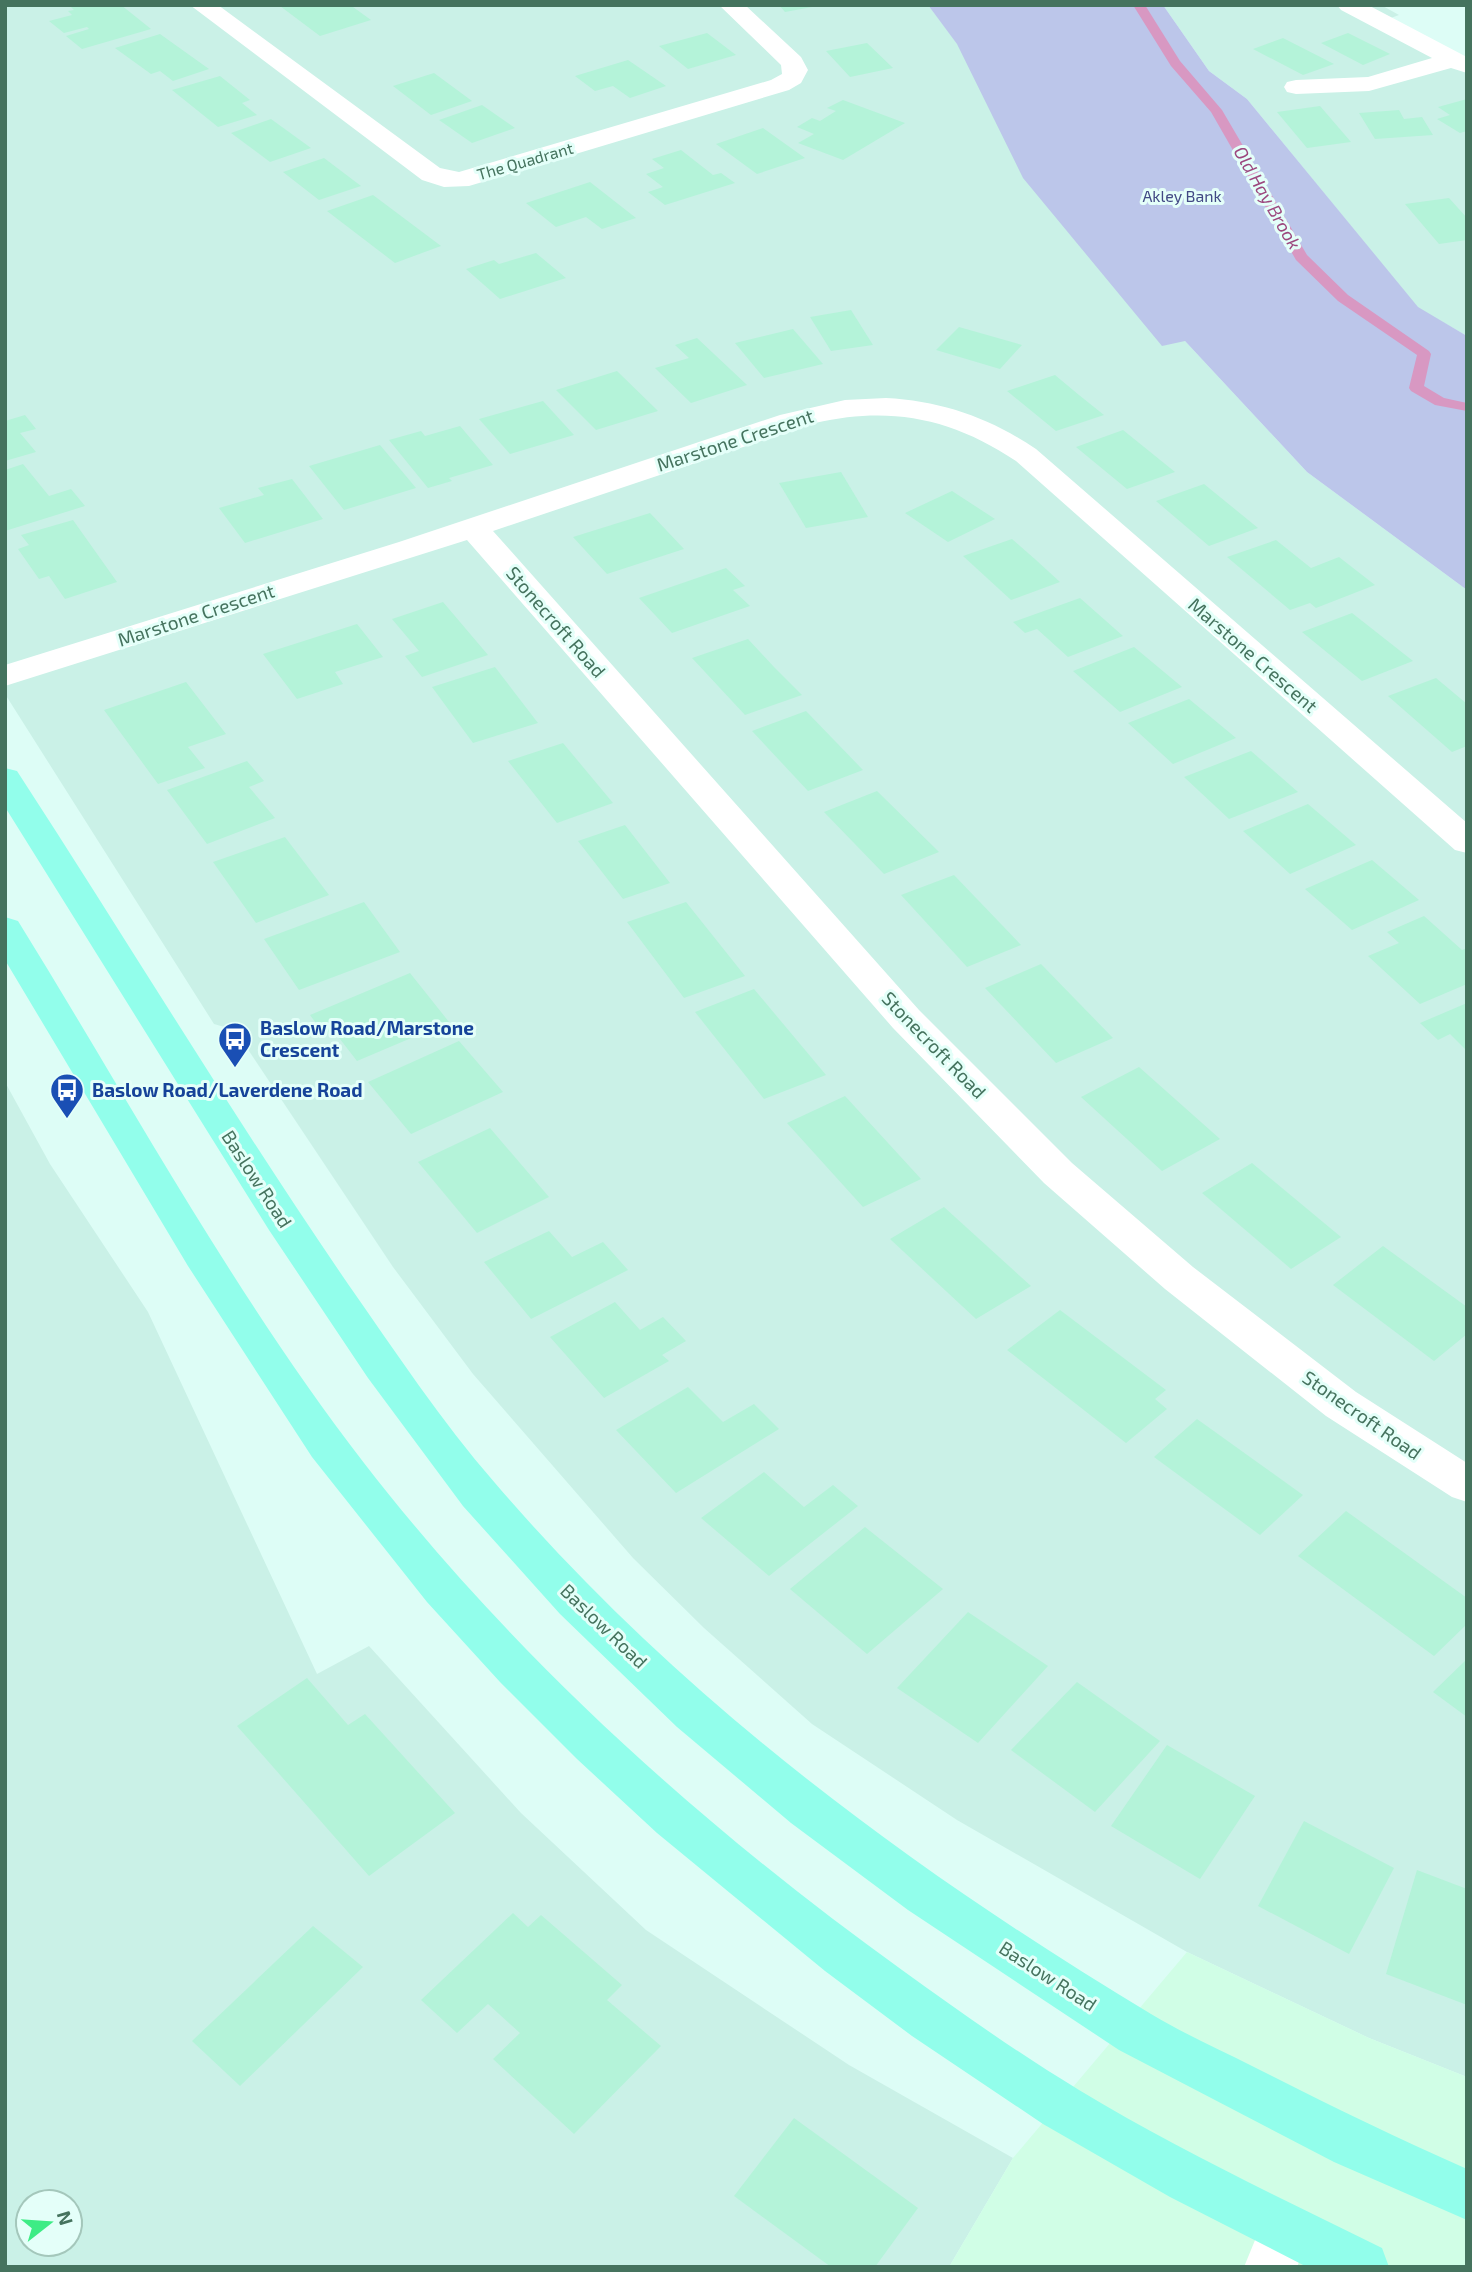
<svg xmlns="http://www.w3.org/2000/svg" width="1472" height="2272" font-family="'Exo 2',sans-serif">
	<rect width="100%" height="100%" fill="#ddfdf6"/>
	<g fill="#caf1e7" fill-rule="evenodd">
		<path d="M5,5H928L1185,341L1307,472L1467,590V2077L1369,2038L1187,1952L957,1820L812,1724L704,1628L633,1558L473,1374L393,1267L235,1030L214,1024L5,694Z"/>
		<path d="M1163,5H1381L1399,15L1380,22L1467,67V336L1418,308L1247,99L1209,71Z"/>
		<path d="M5,1082L50,1164L148,1312L317,1674L369,1646L521,1813L646,1930L849,2065L1013,2158L949,2267H5ZM28,2202H70V2244H28Z"/>
	</g>
	<path fill="#d0fee6" d="M1187,1952L1369,2038L1467,2077V2267H949L1013,2158Z"/>
	<path fill="#bcc6ea" d="M928,5H1163L1209,71L1247,99L1418,307L1467,336V590L1307,472L1185,341L1162,346L1023,178L957,44Z"/>
	<g fill="none" stroke-linecap="round" stroke-linejoin="round">
		<path fill="#d898c2" fill-rule="evenodd" d="M1133,5H1145L1180,61L1222,110L1307,255L1348,295L1429,351L1431,354L1424,386L1444,398L1467,403V411L1435,405L1411,391L1409,388L1417,355L1338,301L1296,260L1211,112L1171,66Z"/>
	</g>
	<g fill="#b4f3d9">
		<path d="M69,5H121L151,29L82,49L66,36L89,29L87,27L64,33L49,21L72,15L68,11L74,10Z"/>
		<path d="M356,5L353,7L371,20L320,36L280,6Z"/>
		<path d="M779,5H812V7L785,12Z"/>
		<path d="M707,33L736,55L688,69L659,46Z"/>
		<path d="M1348,33L1390,54L1363,65L1321,43Z"/>
		<path d="M160,34L209,69L173,81L160,71L151,74L115,48Z"/>
		<path d="M1283,38L1334,64L1303,75L1253,49Z"/>
		<path d="M867,43L893,68L850,77L826,51Z"/>
		<path d="M628,60L666,86L630,98L613,86L595,91L575,76Z"/>
		<path d="M434,73L472,101L431,115L393,86Z"/>
		<path d="M220,76L250,100L242,103L257,115L218,127L172,90Z"/>
		<path d="M1467,99V131L1460,133L1437,119L1450,115L1438,107Z"/>
		<path d="M843,100L905,123L843,160L798,143L814,134L797,127L812,118L820,121L836,111L827,108Z"/>
		<path d="M482,105L515,128L472,143L439,120Z"/>
		<path d="M1320,106L1351,142L1307,148L1277,112Z"/>
		<path d="M1399,110L1404,119L1422,117L1433,135L1375,139L1359,113Z"/>
		<path d="M271,119L311,148L270,162L231,133Z"/>
		<path d="M763,128L805,158L757,174L716,144Z"/>
		<path d="M681,150L713,175L721,173L735,183L665,205L648,192L663,187L646,174L664,168L652,159Z"/>
		<path d="M324,158L361,186L319,200L283,172Z"/>
		<path d="M590,182L636,218L602,229L586,217L556,227L526,203Z"/>
		<path d="M373,195L441,246L395,263L327,211Z"/>
		<path d="M1449,198L1467,218V240L1439,244L1405,204Z"/>
		<path d="M536,253L566,278L500,299L466,269L494,260L499,264Z"/>
		<path d="M851,310L873,345L831,351L810,317Z"/>
		<path d="M959,327L1022,345L1000,369L936,350Z"/>
		<path d="M793,329L823,364L764,378L735,343Z"/>
		<path d="M697,338L747,385L691,403L655,368L689,358L675,345Z"/>
		<path d="M617,371L658,411L596,430L556,390Z"/>
		<path d="M1055,375L1079,395L1104,415L1056,431L1007,391Z"/>
		<path d="M543,401L574,435L510,454L479,419Z"/>
		<path d="M25,415L36,429L20,433L36,452L5,461V421Z"/>
		<path d="M460,426L493,465L449,478L452,481L428,488L389,440L421,431L425,436Z"/>
		<path d="M1123,430L1175,472L1127,489L1076,447Z"/>
		<path d="M380,445L416,488L344,510L309,466Z"/>
		<path d="M23,464L49,496L71,489L85,506L5,531V470Z"/>
		<path d="M841,472L868,517L806,528L779,483Z"/>
		<path d="M292,479L323,519L245,543L219,508L264,495L258,488Z"/>
		<path d="M1204,484L1258,528L1209,546L1156,501Z"/>
		<path d="M952,491L995,519L948,542L905,513Z"/>
		<path d="M650,513L684,549L607,574L573,537Z"/>
		<path d="M73,520L117,582L65,599L49,576L39,579L18,549L29,545L21,535Z"/>
		<path d="M1012,539L1036,560L1060,582L1011,600L963,556Z"/>
		<path d="M1276,540L1311,568L1339,557L1375,585L1316,608L1310,603L1290,610L1227,557Z"/>
		<path d="M726,568L745,586L733,590L750,606L672,633L639,598Z"/>
		<path d="M1080,598L1123,636L1068,657L1037,629L1025,633L1013,622Z"/>
		<path d="M443,602L488,655L422,677L405,656L419,651L392,619Z"/>
		<path d="M1352,613L1413,661L1362,681L1302,632Z"/>
		<path d="M357,624L383,657L335,672L343,684L297,699L263,654Z"/>
		<path d="M748,639L774,667L802,695L745,715L692,658Z"/>
		<path d="M1134,647L1182,687L1120,712L1073,671Z"/>
		<path d="M495,667L538,723L473,743L432,687Z"/>
		<path d="M1436,678L1467,704V746L1452,752L1388,696Z"/>
		<path d="M186,682L226,734L188,747L205,768L158,784L104,710Z"/>
		<path d="M1189,699L1236,738L1173,764L1128,723Z"/>
		<path d="M806,711L863,770L808,791L752,731Z"/>
		<path d="M563,743L613,803L557,823L508,761Z"/>
		<path d="M1251,751L1298,792L1229,819L1184,777Z"/>
		<path d="M247,761L264,781L249,787L275,818L207,844L167,790Z"/>
		<path d="M877,791L939,852L884,874L824,812Z"/>
		<path d="M1308,804L1356,845L1290,874L1243,831Z"/>
		<path d="M625,825L670,883L623,899L578,841Z"/>
		<path d="M285,837L329,895L256,923L213,862Z"/>
		<path d="M1372,860L1419,900L1352,930L1305,889Z"/>
		<path d="M954,875L1021,945L967,967L901,895Z"/>
		<path d="M364,902L400,952L299,990L264,939Z"/>
		<path d="M686,902L745,976L684,998L627,922Z"/>
		<path d="M1424,916L1462,950L1467,948V984L1420,1004L1368,956L1399,943L1387,932Z"/>
		<path d="M1041,964L1113,1038L1056,1063L985,988Z"/>
		<path d="M410,973L449,1022L357,1061L333,1030L324,1034L310,1015Z"/>
		<path d="M754,989L826,1075L764,1099L695,1012Z"/>
		<path d="M1467,1003V1051L1450,1034L1438,1040L1420,1023Z"/>
		<path d="M459,1041L503,1092L411,1134L368,1082Z"/>
		<path d="M1139,1067L1220,1139L1162,1171L1081,1097Z"/>
		<path d="M845,1096L921,1179L863,1207L787,1123Z"/>
		<path d="M490,1128L549,1197L477,1233L418,1162Z"/>
		<path d="M1252,1163L1341,1237L1291,1269L1202,1193Z"/>
		<path d="M944,1207L1031,1286L976,1319L890,1239Z"/>
		<path d="M549,1231L572,1257L603,1242L628,1270L531,1319L484,1262Z"/>
		<path d="M1383,1246L1467,1307V1334L1434,1361L1333,1285Z"/>
		<path d="M615,1302L640,1330L663,1317L686,1341L662,1355L669,1361L604,1398L550,1337Z"/>
		<path d="M1060,1310L1166,1390L1155,1399L1167,1409L1126,1443L1007,1350Z"/>
		<path d="M688,1387L723,1422L754,1404L779,1429L676,1493L616,1430Z"/>
		<path d="M1197,1419L1303,1495L1260,1535L1154,1457Z"/>
		<path d="M764,1472L804,1507L833,1485L858,1506L769,1576L701,1518Z"/>
		<path d="M1346,1511L1467,1598V1624L1434,1656L1298,1556Z"/>
		<path d="M865,1527L943,1589L867,1654L790,1589Z"/>
		<path d="M968,1612L1048,1666L978,1743L897,1688Z"/>
		<path d="M1467,1659V1717L1433,1692Z"/>
		<path d="M307,1678L348,1725L365,1714L455,1813L369,1876L237,1726Z"/>
		<path d="M1077,1682L1160,1741L1095,1812L1011,1750Z"/>
		<path d="M1167,1745L1255,1796L1200,1879L1111,1826Z"/>
		<path d="M1304,1821L1394,1868L1349,1954L1258,1906Z"/>
		<path d="M1417,1870L1467,1889V2005L1386,1974Z"/>
		<path d="M513,1913L528,1927L541,1915L622,1985L607,2000L661,2046L574,2134L493,2059L520,2033L488,2004L457,2033L421,2000Z"/>
		<path d="M313,1926L363,1967L240,2086L192,2041Z"/>
		<path d="M794,2118L918,2208L875,2267H831L734,2196Z"/>
	</g>
	<g fill="none" stroke-linecap="round" stroke-linejoin="round">
		<g fill="#fff" fill-rule="evenodd">
			<path d="M190,5H218L440,168L459,172L771,80L782,74L781,65L719,5H745L801,57L808,70L801,83L789,90L469,186L444,187L422,180Z"/>
			<path d="M1337,5H1368L1463,55L1467,57V73L1451,68L1369,91L1296,94L1287,92L1284,87L1287,82L1296,80L1368,77L1432,58L1341,10Z"/>
			<path d="M886,398C942,401 990,418 1036,449L1467,823V853L1455,850L1016,461C951,418 891,406 815,423L493,531L919,1010L1072,1163L1193,1267L1356,1392L1467,1463V1502L1452,1497L1326,1416L1165,1289L1044,1183L893,1028L467,540L5,686V665L399,542L780,415L845,400Z"/>
			<path d="M1286,2203L1305,2211L1312,2229L1297,2267H1244L1267,2211Z"/>
		</g>
		<g fill="#92feeb" fill-rule="evenodd">
			<path d="M5,768L17,771C128,942 233,1116 348,1284C395,1351 441,1421 495,1483C679,1698 910,1869 1151,2014C1184,2034 1219,2049 1252,2066C1323,2102 1394,2137 1467,2169V2220L1334,2162L1119,2050L908,1910L791,1823L677,1727L560,1614L463,1506L368,1378L269,1230L5,807Z"/>
			<path d="M5,917L18,921C130,1102 233,1293 364,1463C515,1658 702,1826 902,1970C960,2012 1018,2053 1079,2090C1177,2149 1280,2198 1382,2248L1389,2267H1307L1170,2197L1043,2124L912,2036L825,1971L657,1833L577,1759L500,1682L427,1602L312,1457L188,1266L5,960Z"/>
		</g>
	</g>
	<defs>
		<g id="bus-pin" transform="scale(1.75)"><path d="M0 17L-7.5 6A9.5 9.5 0 1 1 7.5 6Z" fill="#1a4fb4" stroke="#e4fff9"/><path d="M-5-6H5V4H4V6H2V4H-2V6H-4V4H-5ZM-3.5-4V0h7V-4ZM-3.5 1.2v1.5H-2V1.2ZM2 1.2v1.5H3.5V1.2Z" fill="#fff"/></g>
	</defs>
	<g fill-rule="evenodd">
		<use href="#bus-pin" x="235" y="1039"/>
		<use href="#bus-pin" x="67" y="1090"/>
	</g>
	<g text-anchor="middle" stroke-width="6" stroke-linejoin="round" paint-order="stroke">
		<g font-size="16" fill="#45735e" stroke="#e4fff9">
			<text transform="translate(525 161) rotate(-16)" y="6">The Quadrant</text>
		</g>
		<g font-size="16" fill="#424985" stroke="#e4fff9">
			<text x="1182" y="202">Akley Bank</text>
		</g>
		<g font-size="18" font-style="italic" fill="#9c477e" stroke="#e4fff9">
			<text transform="translate(1267 198) rotate(60)" y="6">Old Hay Brook</text>
		</g>
		<g font-size="19" fill="#45735e" stroke="#e4fff9">
			<text transform="translate(735 440) rotate(-18)" y="7">Marstone Crescent</text>
			<text transform="translate(196 615) rotate(-18)" y="7">Marstone Crescent</text>
			<text transform="translate(556 622) rotate(49)" y="7">Stonecroft Road</text>
			<text transform="translate(1253 655) rotate(41)" y="7">Marstone Crescent</text>
			<text transform="translate(934 1045) rotate(46)" y="7">Stonecroft Road</text>
			<text transform="translate(257 1179) rotate(57)" y="7">Baslow Road</text>
			<text transform="translate(1362 1415) rotate(35)" y="7">Stonecroft Road</text>
			<text transform="translate(604 1626) rotate(44)" y="7">Baslow Road</text>
			<text transform="translate(1048 1976) rotate(33)" y="7">Baslow Road</text>
		</g>
		<g font-size="19" font-weight="bold" fill="#164399" stroke="#e4fff9" text-anchor="start">
			<text x="260" y="1035">Baslow Road/Marstone<tspan x="260" dy="22">Crescent</tspan></text>
			<text x="92" y="1097">Baslow Road/Laverdene Road</text>
		</g>
	</g>
	<rect width="1472" height="2272" fill="none" stroke="#45735e" stroke-width="14"/>
	<g transform="translate(49 2223) rotate(73)"><circle r="33" fill="#e4fff9" stroke="#a4c7bb" stroke-width="2"/>
	<path d="M0-5L12 26L0 18L-12 26Z" fill="#3dec85"/>
	<text y="-10" font-size="19" font-weight="bold" text-anchor="middle" fill="#45735e">N</text>
	</g>
</svg>
